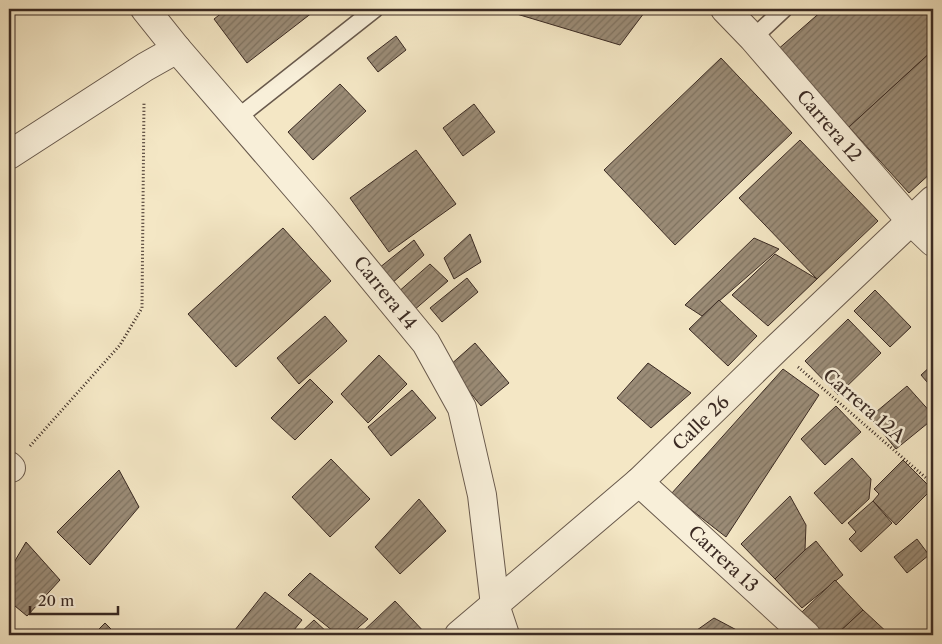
<svg xmlns="http://www.w3.org/2000/svg" width="942" height="644" font-family="'Libre Caslon Text',serif">
	<defs>
		<pattern id="building-hatch" width="6" height="6" patternUnits="userSpaceOnUse" patternTransform="scale(1.25)"><rect width="6" height="6" fill="#9b8c77"/><path d="M-1 1l2-2M0 6l6-6M5 7l2-2" fill="none" stroke="#7f7361"/></pattern>
	</defs>
	<rect width="100%" height="100%" fill="#f4e7c5"/>
	<filter id="stains"><feTurbulence type="fractalNoise" baseFrequency=".004" numOctaves="4"/><feColorMatrix values="0 0 0 0 .2 0 0 0 0 .09 0 0 0 0 .02 0 0 0 .5 -.17"/></filter>
	<radialGradient id="worn" r=".72"><stop offset=".6" stop-color="#630" stop-opacity="0"/><stop offset="1" stop-color="#630" stop-opacity=".3"/></radialGradient>
	<g fill="url(#building-hatch)" stroke="#3a2a23">
		<path d="M227,9H317L247,63L214,19Z"/>
		<path d="M500,9H647L620,45Z"/>
		<path d="M824,9H933V50L849,127L776,51Z"/>
		<path d="M396,36L406,50L378,72L367,58Z"/>
		<path d="M933,50V171L909,193L849,127Z"/>
		<path d="M721,58L792,133L675,245L604,170Z"/>
		<path d="M340,84L366,111L313,160L288,132Z"/>
		<path d="M474,104L495,132L463,156L443,128Z"/>
		<path d="M800,140L878,221L817,279L739,198Z"/>
		<path d="M416,150L456,204L389,252L350,198Z"/>
		<path d="M283,228L331,281L236,367L188,314Z"/>
		<path d="M470,234L481,262L454,279L444,258Z"/>
		<path d="M754,238L779,249L702,316L685,305Z"/>
		<path d="M414,240L424,255L391,284L379,268Z"/>
		<path d="M775,254L817,279L768,326L732,295Z"/>
		<path d="M430,264L448,281L413,311L397,293Z"/>
		<path d="M467,278L478,292L442,322L430,308Z"/>
		<path d="M875,290L911,327L890,347L854,311Z"/>
		<path d="M719,300L757,336L728,366L689,329Z"/>
		<path d="M325,316L347,341L299,384L277,358Z"/>
		<path d="M848,319L881,353L838,395L805,361Z"/>
		<path d="M475,343L509,383L481,406L449,366Z"/>
		<path d="M379,355L407,384L368,423L341,394Z"/>
		<path d="M648,363L691,393L651,428L617,398Z"/>
		<path d="M933,364V389L921,375Z"/>
		<path d="M783,369L819,395L726,537L671,494Z"/>
		<path d="M310,379L333,402L295,440L271,418Z"/>
		<path d="M907,386L933,415V419L896,449L870,417Z"/>
		<path d="M412,390L436,418L391,456L368,427Z"/>
		<path d="M836,406L861,432L825,465L801,439Z"/>
		<path d="M852,458L871,479L869,499L842,524L814,493Z"/>
		<path d="M331,459L370,499L330,537L292,497Z"/>
		<path d="M903,460L932,489L896,525L873,501L879,494L874,489Z"/>
		<path d="M119,470L139,507L90,565L57,532Z"/>
		<path d="M790,496L806,525L805,550L775,579L741,544Z"/>
		<path d="M419,499L446,531L400,574L375,547Z"/>
		<path d="M873,501L892,523L861,552L849,539L856,532L848,523Z"/>
		<path d="M917,539L929,555L907,573L894,557Z"/>
		<path d="M816,541L843,575L802,608L775,579L805,550Z"/>
		<path d="M26,542L60,580L27,616L9,601V571Z"/>
		<path d="M310,573L368,619L350,635H338L288,595Z"/>
		<path d="M835,580L863,610L836,635H825L802,612Z"/>
		<path d="M265,592L302,620L290,635H231Z"/>
		<path d="M395,601L427,635H359Z"/>
		<path d="M863,610L890,635H836Z"/>
		<path d="M714,618L746,635H690Z"/>
		<path d="M314,620L330,635H298Z"/>
		<path d="M105,623L117,635H93Z"/>
	</g>
	<g fill="none" stroke-linecap="round" stroke-linejoin="round">
		<g stroke="#68594c" stroke-width="19">
			<g id="service">
				<path d="M753,38L784,9"/>
				<path d="M237,118L375,9"/>
			</g>
		</g>
		<g stroke="#68594c" stroke-width="30">
			<g id="minor">
				<path d="M145,9L177,49L323,218L426,343L462,408L482,495L495,605L505,635"/>
				<path d="M725,9L753,38L911,221L933,242"/>
				<path d="M9,155L145,67L177,49"/>
				<path d="M9,466L11,468"/>
				<path d="M639,482L806,635"/>
				<path d="M459,635L639,482L777,348L933,200"/>
			</g>
		</g>
		<g stroke="#3a2a23" stroke-width="3" stroke-dasharray="1 2.5" stroke-linecap="butt">
			<path d="M798,367L933,484"/>
			<path d="M30,446L120,345L142,308L144,102"/>
		</g>
		<use href="#service" stroke="#f8efd9" stroke-width="16"/>
		<use href="#minor" stroke="#f8efd9" stroke-width="28"/>
	</g>
	<g text-anchor="middle" stroke-width="5" stroke-linejoin="round" paint-order="stroke">
		<g font-size="18" fill="#3a2a23" stroke="#f8efd9">
			<text transform="translate(829 126) rotate(49)" y="6">Carrera 12</text>
			<text transform="translate(385 293) rotate(51)" y="6">Carrera 14</text>
			<text transform="translate(864 406) rotate(41)" y="6">Carrera 12A</text>
			<text transform="translate(701 423) rotate(-44)" y="6">Calle 26</text>
			<text transform="translate(723 559) rotate(43)" y="6">Carrera 13</text>
		</g>
	</g>
	<rect width="942" height="644" fill="none" stroke="#f4e7c5" stroke-width="30"/>
	<rect x="10" y="10" width="922" height="624" fill="none" stroke="#3a2a23" stroke-width="2.5"/>
	<rect x="15" y="15" width="912" height="614" fill="none" stroke="#3a2a23"/>
	<path d="M30 606v8h88v-8" fill="none" stroke="#3a2a23" stroke-width="2.5"/>
	<text x="38" y="606" font-size="15" fill="#3a2a23" stroke="#f8efd9" stroke-width="4" paint-order="stroke">20 m</text>
	<rect width="100%" height="100%" filter="url(#stains)"/>
	<rect width="100%" height="100%" fill="url(#worn)"/>
</svg>
